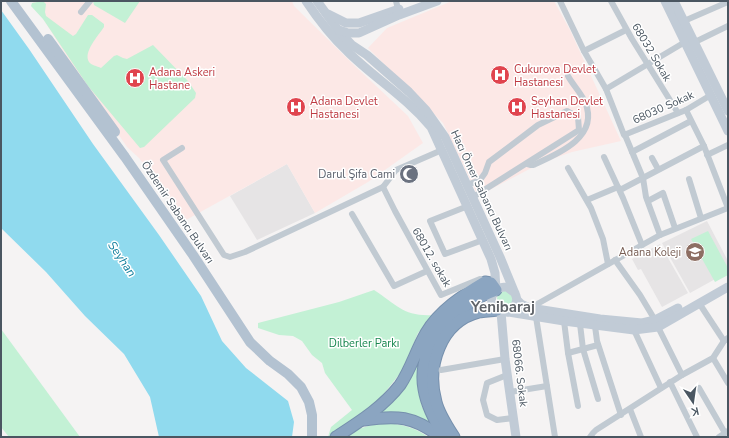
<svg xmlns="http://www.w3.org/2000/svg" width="729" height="438" font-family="'Nunito Sans',sans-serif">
	<rect width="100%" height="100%" fill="#f5f3f3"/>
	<g fill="#e6e4e5">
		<path d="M287,164L315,213L257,240L230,196Z"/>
		<path d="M707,221L728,261V272L690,293L662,243Z"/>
		<path d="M660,244L688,293L662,307L641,269L638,270L632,259Z"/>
	</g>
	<g fill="#fce8e6">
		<path d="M32,1H292L294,6L356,67L408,116L423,143L368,182L315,213L287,164L186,220L139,158L127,147L82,81Z"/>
		<path d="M452,1H554L570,30L621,141L572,152L543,162L478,196L443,123L368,48L387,28Z"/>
	</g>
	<g fill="#c3f1d5">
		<path d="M43,1L46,4L45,12L46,16L73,36L76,34L88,15H92L104,24V27C98,36 83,52 89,62C91,65 97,66 101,68L114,56L117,55L123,58L127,59L153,45L188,81L196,93L195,98L144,147L140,148L88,86L43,19L31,6L32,3Z"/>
		<path d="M93,1H140L125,23L94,5Z"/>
		<path d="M708,231L728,268V275L715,282L691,239Z"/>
		<path d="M374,290C397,305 404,317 434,315L418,333L402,371L382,396L360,417L346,424L328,437L331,427L352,410L325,373L322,363L312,355L302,341L293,336L279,335L258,328V323L339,302Z"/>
		<circle cx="505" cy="299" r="8"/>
		<path d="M1,329L80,437H9L1,427Z"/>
		<path d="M422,345L419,391L422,407L434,428L379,414Z"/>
		<path d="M384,423C402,424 414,427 428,437H344C356,428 370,425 384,423Z"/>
	</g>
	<path fill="#90daee" d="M1,10L29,49L93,144L159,235L201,296L222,341L246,368L288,401L294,422L292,437H159L150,397L124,354L85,316L46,272L1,228Z"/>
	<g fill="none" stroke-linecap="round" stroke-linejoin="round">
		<g stroke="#7690ad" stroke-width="13">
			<g id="highway">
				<path d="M364,420C397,415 413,416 441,437"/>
				<path d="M336,437C359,422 383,407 400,385C411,369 416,350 426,333C439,311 463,295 485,282L491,283L496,290C457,304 416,344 424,389C427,407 436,422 444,437"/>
				<path d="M454,437C447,426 439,414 436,402C426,367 440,322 479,312C484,311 491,311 497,310"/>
			</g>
		</g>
		<g stroke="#c1cad2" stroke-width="6">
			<path d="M396,1L399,13"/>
			<path d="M560,1L584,51L606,89L624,135L686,110L711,95"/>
			<path d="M611,1L632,39L678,113"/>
			<path d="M81,12L90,1"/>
			<path d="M684,21L728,2"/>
			<path d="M695,42L728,26"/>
			<path d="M584,51L626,30"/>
			<path d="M606,89L685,42"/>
			<path d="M686,110L704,146L728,208"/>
			<path d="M625,135L643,178L646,197L660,235"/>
			<path d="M182,148L163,160L224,255L230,257L245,252L383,187L396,170L442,150"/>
			<path d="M632,152L691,121"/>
			<path d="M707,155L728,145"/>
			<path d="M604,157L623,198L642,245"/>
			<path d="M652,158L658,169"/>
			<path d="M527,164L530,165H533C558,154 600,137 585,102C581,93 573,85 568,76"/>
			<path d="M568,168L591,208L603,239L608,264"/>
			<path d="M689,179L701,218"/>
			<path d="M467,185L480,180L485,173L489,162L538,125L567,111L578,117L579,130L473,197"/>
			<path d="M383,187L395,211L441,295L480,279L484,281"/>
			<path d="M620,190L704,146"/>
			<path d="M587,200L618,187"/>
			<path d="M648,201L663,193L675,228"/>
			<path d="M468,206L430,221L445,254L483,240"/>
			<path d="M352,214L394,286L427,271"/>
			<path d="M615,260L640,295L655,320"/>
			<path d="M699,303L724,341"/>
			<path d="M532,308L539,303L660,235L728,208"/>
			<path d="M536,317L555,437"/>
			<path d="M564,321L568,353L578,406"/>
			<path d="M580,324L583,349L598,399"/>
			<path d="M595,326L597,341L621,415"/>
			<path d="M658,327L682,375L713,358L724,341L728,338"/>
			<path d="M634,330L661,388"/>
			<path d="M568,353L598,345"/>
			<path d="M713,358L728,383"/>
			<path d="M441,370L505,359"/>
			<path d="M507,375L487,383L483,400L487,415L497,420L513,418"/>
			<path d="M670,382L697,437"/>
			<path d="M699,388L725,433"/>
			<path d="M510,392L547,386"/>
			<path d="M630,409L641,437"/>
			<path d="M590,437L593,433L596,430L682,375"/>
			<path d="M719,437L728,431"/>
		</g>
		<g stroke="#c1cbd6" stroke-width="9">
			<path d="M306,1C318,19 331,36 347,51C374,78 405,96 431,127L491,259L495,273L496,290"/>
			<path d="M317,1L338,30L352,45L367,55L409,92L426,110L445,137L500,257L516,296L517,300L514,308L507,312L498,311C486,302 492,286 507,287L515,293"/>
			<path d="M665,1L728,131"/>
			<path d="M674,1L728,111"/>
			<path d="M328,14L346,23H359L399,9"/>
			<path d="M339,30L348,33H359L399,15L437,1"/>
			<path d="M517,300L521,304L530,308L600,319L642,323L655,320L678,308"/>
			<path d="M501,312L505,359L516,437"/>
			<path d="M508,312L564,321L634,330L658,327L728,287"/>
		</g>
		<g stroke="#b3c2d1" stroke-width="10">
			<path d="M11,1L125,157L193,255L250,342L270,361L288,374L301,387L309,402L312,415V437"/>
			<path d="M48,39L115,132"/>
		</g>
		<use href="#highway" stroke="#8ba5c1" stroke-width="11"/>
	</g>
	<defs>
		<g id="hospital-disc" transform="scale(1)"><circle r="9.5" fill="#e0444e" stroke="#fff"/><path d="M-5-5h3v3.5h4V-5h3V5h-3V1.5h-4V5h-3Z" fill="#fff"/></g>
		<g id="mosque-disc" transform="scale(1)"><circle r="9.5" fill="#6b7280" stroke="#fff"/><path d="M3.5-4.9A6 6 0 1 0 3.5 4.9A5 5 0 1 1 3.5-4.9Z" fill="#fff"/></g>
		<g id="school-disc" transform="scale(1)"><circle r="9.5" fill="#8d6e63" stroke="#fff"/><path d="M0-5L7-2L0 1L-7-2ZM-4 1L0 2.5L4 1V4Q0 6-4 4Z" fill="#fff"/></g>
	</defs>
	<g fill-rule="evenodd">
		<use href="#hospital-disc" x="500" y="75"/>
		<use href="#hospital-disc" x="135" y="78"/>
		<use href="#hospital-disc" x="296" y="107"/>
		<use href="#hospital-disc" x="517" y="107"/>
		<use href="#mosque-disc" x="409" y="174"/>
		<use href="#school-disc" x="695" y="252"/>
	</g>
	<g text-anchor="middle" stroke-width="3" stroke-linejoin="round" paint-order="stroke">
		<g font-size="11" fill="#4a5661" stroke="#fff">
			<text transform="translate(652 52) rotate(59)" y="4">68032 Sokak</text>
			<text transform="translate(663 107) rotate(-24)" y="4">68030 Sokak</text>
			<text transform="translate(482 190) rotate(65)" y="4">Hacı Ömer Sabancı Bulvarı</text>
			<text transform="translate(178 212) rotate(56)" y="4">Özdemir Sabancı Bulvarı</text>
			<text transform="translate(432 257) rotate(60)" y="4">68012. sokak</text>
			<text transform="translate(520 373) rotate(83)" y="4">68066. Sokak</text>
		</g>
		<g font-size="11" fill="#be3a42" stroke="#fff" text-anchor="start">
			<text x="514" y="73">Cukurova Devlet<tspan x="514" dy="13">Hastanesi</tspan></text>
			<text x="149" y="76">Adana Askeri<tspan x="149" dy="13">Hastane</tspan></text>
			<text x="310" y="105">Adana Devlet<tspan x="310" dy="13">Hastanesi</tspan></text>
			<text x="531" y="105">Seyhan Devlet<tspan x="531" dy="13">Hastanesi</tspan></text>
		</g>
		<g font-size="11" fill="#5b616d" stroke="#fff" text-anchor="end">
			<text x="395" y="178">Darul Şifa Cami</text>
		</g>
		<g font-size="11" fill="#785e54" stroke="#fff" text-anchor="end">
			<text x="681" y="256">Adana Koleji</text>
		</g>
		<g font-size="11" fill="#17864f" stroke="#fff">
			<text x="364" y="347">Dilberler Parkı</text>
		</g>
		<g font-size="12" font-style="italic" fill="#0c7c9b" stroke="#fff">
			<text transform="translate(122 259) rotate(56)" y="4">Seyhan</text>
		</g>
		<g font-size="15" font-weight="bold" fill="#5f6368" stroke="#fff">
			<text x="503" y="312">Yenibaraj</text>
		</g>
	</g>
	<rect width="729" height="438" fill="none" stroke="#4a5661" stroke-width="4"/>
	<g transform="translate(693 402) rotate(167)" stroke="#ffffff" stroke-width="3" paint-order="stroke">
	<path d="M0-3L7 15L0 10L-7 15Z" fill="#4a5661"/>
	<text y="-6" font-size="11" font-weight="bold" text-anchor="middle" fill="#4a5661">K</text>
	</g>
</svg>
